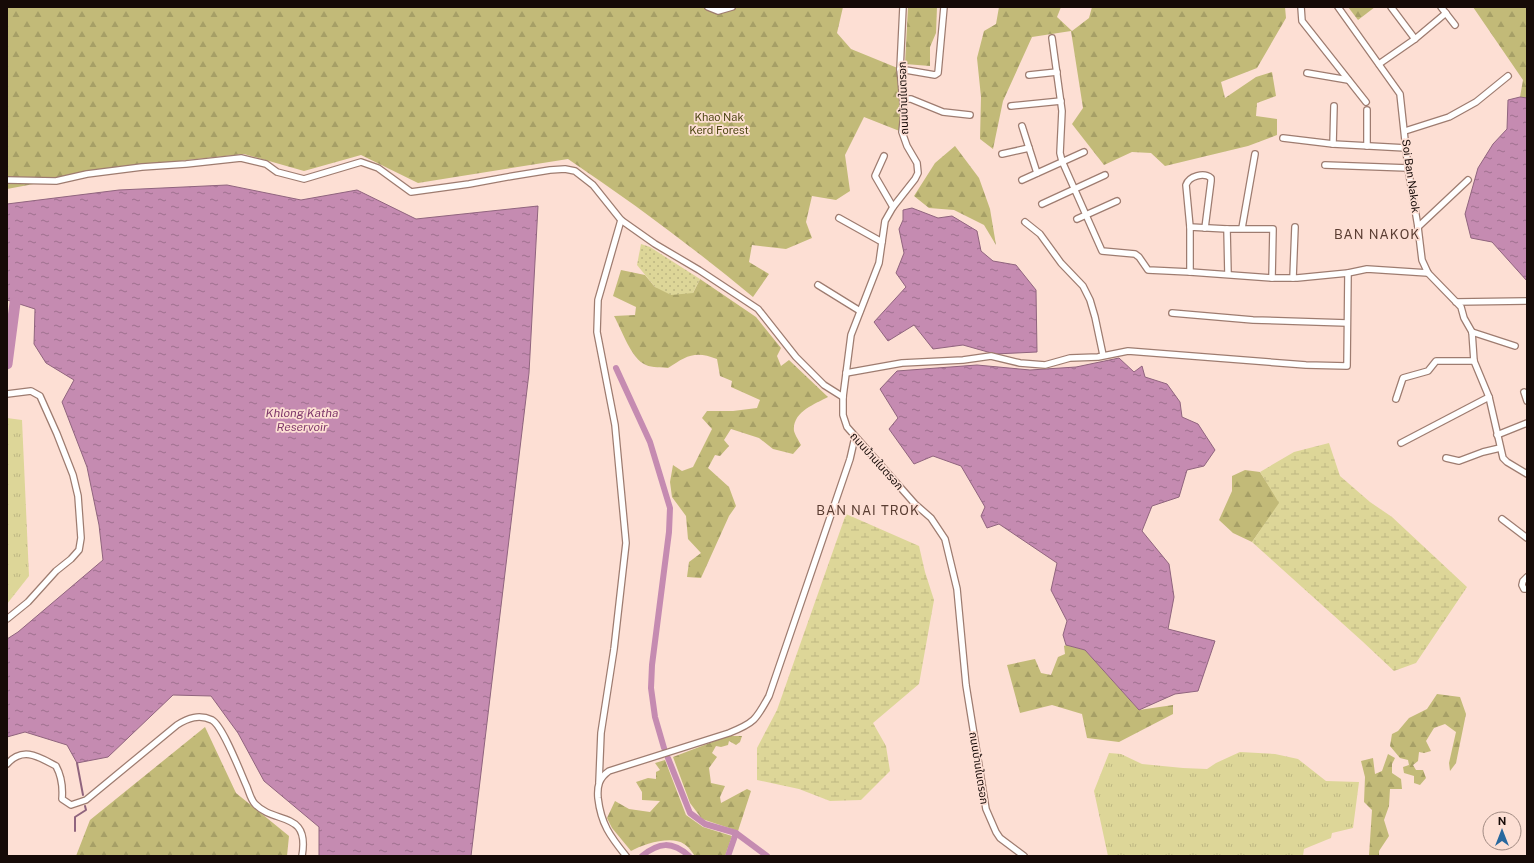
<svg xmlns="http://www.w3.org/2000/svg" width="1534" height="863" font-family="'Public Sans','Noto Sans Thai',sans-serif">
	<defs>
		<pattern id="grass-tufts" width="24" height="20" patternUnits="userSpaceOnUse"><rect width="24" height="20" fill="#ddd698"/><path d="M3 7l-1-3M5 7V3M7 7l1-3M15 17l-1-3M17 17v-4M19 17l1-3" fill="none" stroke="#bdb682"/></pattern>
		<pattern id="forest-firs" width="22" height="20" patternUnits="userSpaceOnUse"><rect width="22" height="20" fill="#c2ba78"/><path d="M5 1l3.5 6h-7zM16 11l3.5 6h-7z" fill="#a69f66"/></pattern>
		<pattern id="wetland-marsh" width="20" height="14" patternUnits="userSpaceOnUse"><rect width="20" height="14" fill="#ddd698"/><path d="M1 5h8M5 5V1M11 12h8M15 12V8" fill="none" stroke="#bdb682"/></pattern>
		<pattern id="park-dots" width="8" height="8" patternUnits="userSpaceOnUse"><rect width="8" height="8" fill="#ddd698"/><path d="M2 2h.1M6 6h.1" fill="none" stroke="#bdb682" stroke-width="1.8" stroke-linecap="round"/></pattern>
		<pattern id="water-ripples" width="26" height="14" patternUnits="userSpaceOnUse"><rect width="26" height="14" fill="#c58bb1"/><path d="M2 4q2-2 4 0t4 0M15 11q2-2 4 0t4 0" fill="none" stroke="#9f708e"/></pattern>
	</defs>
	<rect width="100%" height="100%" fill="#fddfd4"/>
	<g fill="url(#grass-tufts)">
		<path d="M7,418L22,420L29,576L7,604Z"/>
		<path d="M1240,752L1275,754L1298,759L1326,781L1359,782L1353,828L1332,833L1331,838L1304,849L1303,856H1108L1094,791L1109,753L1121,754L1142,764L1183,768L1207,769L1216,763Z"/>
	</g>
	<g fill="url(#forest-firs)">
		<path d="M7,7H843L837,33L851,49L900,69L902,132L864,117L845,155L850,191L836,200L812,196L806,222L812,238L786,249L752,245L749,262L769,274L753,297C694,248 632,202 568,159L418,183L361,155L304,171L244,154L187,160L87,174L7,189Z"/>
		<path d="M908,7H937L936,33L930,47V66L905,64Z"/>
		<path d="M999,7H1061L1057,17L1072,31L1089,18L1092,7H1285L1286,18L1257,68L1221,82L1225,98L1256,77L1272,72L1276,96L1257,103L1256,116L1277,119V135L1248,146L1165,166L1151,153L1132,152L1104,165L1072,124L1083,108L1071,31L1032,37L1003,101L993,149L980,139L981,97L977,58L984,31L996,24Z"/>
		<path d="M1348,7H1375L1358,20Z"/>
		<path d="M1473,7H1527V98L1520,97L1523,80Z"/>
		<path d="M955,146L979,178L990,209L996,245L984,225L954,210L929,208L914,196L935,163Z"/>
		<path d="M621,270L645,275L655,287L693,293L700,279L756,317L781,348L777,356L781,366L789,360L828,397C815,404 792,412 794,431C795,435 799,441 801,445L793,454L773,449L759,438L731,429L724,440L729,446L720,456L715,455L708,468L729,487L736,506L729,516L701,578L687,577L689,562L701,553L688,539L686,516L672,497L670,482L673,465L682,471L693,467L712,429L702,418L707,411H733L757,408L760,400L731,387L732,381L720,376L717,359C695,350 686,356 668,368C662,367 652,368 646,365C631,359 622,330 614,316L635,315L636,307L613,296Z"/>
		<path d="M1245,470L1260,472L1280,503L1252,542L1233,533L1219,520L1232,491V476Z"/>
		<path d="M1066,645L1085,650L1139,710L1173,705V714L1119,742L1087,738L1082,714L1052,705L1020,713L1007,665L1035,659L1041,673L1051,675L1058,657L1065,654L1064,646Z"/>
		<path d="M1437,694L1460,697L1466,714L1456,763L1450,771L1449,763L1456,732L1445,724L1434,728L1426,741L1431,751L1424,753L1419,752L1418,761L1413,765L1416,770H1423L1426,778L1420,785L1414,783V776L1404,773L1403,767L1409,765L1408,760L1400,758L1390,746L1392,734L1398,731L1409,718L1427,709Z"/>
		<path d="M205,727L236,793L289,836L287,856H76L90,820Z"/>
		<path d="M728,736H742L740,742L736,745L729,741L728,745L721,747L716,746L712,753L717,757L709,768L711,783L725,786L720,797L721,803L747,789L751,791L738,831L702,819L690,803L673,757Z"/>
		<path d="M1388,754L1395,758L1392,764V773L1401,779L1402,789H1390L1389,806L1384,820L1389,836L1379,851V856H1369L1372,810L1364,802L1365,777L1361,761L1373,758L1375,774L1382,771Z"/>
		<path d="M665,760L686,815L703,827L732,836L725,856H695C692,852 688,846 684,844C672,835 643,844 631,851L612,828L607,818L615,801L629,809L650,812L660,801L642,800V792L636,782L648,778L656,779V772L660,770L655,763Z"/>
	</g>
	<g fill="url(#wetland-marsh)">
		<path d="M1329,443L1340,476L1370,502L1392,517L1467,587L1416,663L1394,671L1362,641L1252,542L1279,503L1260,472L1294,452Z"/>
		<path d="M846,514L919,546L925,572L934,600L919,684L873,723L886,746L890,771L861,800L830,801L799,789L757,780V748L777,710Z"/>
	</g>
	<path fill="url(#park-dots)" d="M641,244L650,247L700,279L693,293L671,295L655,287L637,265Z"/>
	<g fill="url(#water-ripples)" stroke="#90647e">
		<path d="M1520,97L1527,98V281L1492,242L1471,238L1465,214L1478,168L1493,144L1507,129L1508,100Z"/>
		<path d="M227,185L301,200L357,190L416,219L538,206L529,373L471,856H319V827L264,781L238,733L211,696L173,695L108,757L77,763L67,745L25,732L7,737V639L18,632L103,560L99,525L87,467L62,402L74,380L46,363L34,344L35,309L7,300V204L119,190Z"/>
		<path d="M912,208L938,218L952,216L977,231L981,251L993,261L1016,265L1036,290L1037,352L995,354L963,345L933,349L914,325L888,341L874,322L906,287L896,273L904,253L899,229L903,220V210Z"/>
		<path d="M1119,358L1134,372L1142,366L1145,377L1167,384L1180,402L1182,417L1198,424L1215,450L1204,466L1187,470L1179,497L1152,506L1142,531L1169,564L1174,597L1168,629L1215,641L1198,691L1175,694L1139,710L1085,650L1066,645L1063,635L1067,621L1051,590L1057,563L999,524L987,528L981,516L985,507L961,466L933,456L914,464L889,429L898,418L880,389L897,371L977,365L1030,370L1076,367Z"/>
	</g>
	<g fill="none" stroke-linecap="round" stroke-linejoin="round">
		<g stroke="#90647e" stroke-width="2">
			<path d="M77,763L83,795"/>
			<path d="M75,831V817L86,810L85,806"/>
		</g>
		<g stroke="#c58bb1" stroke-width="6">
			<path d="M616,368L650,442L670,508L669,532L652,665L651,688L655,717L664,748"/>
			<path d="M668,758L690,813L705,824L736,833L767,856"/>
			<path d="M642,856C659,842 672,841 689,856"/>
			<path d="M728,856L736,833"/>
		</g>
		<path stroke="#c58bb1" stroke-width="11" d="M7,364L15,303"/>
		<g stroke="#9e7c70" stroke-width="8">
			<g id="street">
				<path d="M708,7L718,11L732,7"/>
				<path d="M903,7L900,69L904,113L902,132L907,146L917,163L918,173L915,179L893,207L885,221L879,263L851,335L843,397V415L847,427L915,504L931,518L945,539L957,589L966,685L986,809L996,832L1000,838L1024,856"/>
				<path d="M1301,7L1302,21L1366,102"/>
				<path d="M1338,7L1400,94L1408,168L1418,227L1422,260L1428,273L1461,307L1464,318L1472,332L1474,361L1489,397L1503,458L1507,462L1527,474"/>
				<path d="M1391,7L1415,39"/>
				<path d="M1441,7L1455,25"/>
				<path d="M1052,38L1062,111L1060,153L1062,161L1102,251L1135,254L1139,257L1148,270L1190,272L1272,278H1297L1348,273L1367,269L1428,273"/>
				<path d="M1379,64L1415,39L1446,13"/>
				<path d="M900,69L935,75L938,73L944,7"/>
				<path d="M1307,73L1348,80"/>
				<path d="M1029,75L1057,72"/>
				<path d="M903,99H911L943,112L970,115"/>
				<path d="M1011,106L1061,101"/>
				<path d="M1367,110V146"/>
				<path d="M1022,126L1037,173"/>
				<path d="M1405,131L1449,117L1476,102L1508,76"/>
				<path d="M1283,138L1333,144L1406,148"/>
				<path d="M1333,144L1334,106"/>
				<path d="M1002,154L1029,148"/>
				<path d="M884,156L875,176L893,207"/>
				<path d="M1325,165L1408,168"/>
				<path d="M7,180L56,181L87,174L142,167L186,164L241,158L266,164L277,172L304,179L361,162L378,168L411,192L469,184L513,176L550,170L565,169L575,171L593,185L621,220L655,244L699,270L758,309L796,357L824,385L843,397"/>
				<path d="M1022,180L1084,152"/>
				<path d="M1042,204L1105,175"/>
				<path d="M839,218L882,242"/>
				<path d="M1077,219L1117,201"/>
				<path d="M1025,222L1040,234L1061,263L1083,286L1090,300L1095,317L1103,355"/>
				<path d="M1190,227L1186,185C1189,176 1204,172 1211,178V181L1205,228"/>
				<path d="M1418,227L1468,180"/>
				<path d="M1242,228L1255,154"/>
				<path d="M1227,229L1228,274"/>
				<path d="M1190,272V227L1227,229H1273L1272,278"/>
				<path d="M1293,278L1295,227"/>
				<path d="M818,285L860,311"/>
				<path d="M1456,302L1527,301"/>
				<path d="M1172,313L1253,320L1347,323"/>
				<path d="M1472,332L1515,346"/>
				<path d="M846,373L902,363L963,360L991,356L1020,363L1045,365L1070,358L1098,357L1128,351L1306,365L1347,366L1348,273"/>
				<path d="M1524,392L1527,401"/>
				<path d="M7,394L31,391L40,396L57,434L73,475L78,496L81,538L79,550L71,559L56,571L28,602L7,619"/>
				<path d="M1396,399L1403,378L1428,371L1436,361H1474"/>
				<path d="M1497,435L1527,423"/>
				<path d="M1401,443L1489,397"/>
				<path d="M1446,458L1459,461L1483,452L1500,448"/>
				<path d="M1502,519L1527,538"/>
				<path d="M1527,577L1523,581L1522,585L1524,589H1527"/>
				<path d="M7,764C23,746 39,757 56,766C62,777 63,787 62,799L71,805L86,800L177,725C188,718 199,714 212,720C223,726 241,774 247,787C249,792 251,800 255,804C275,825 310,810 302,856"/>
				<path d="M599,782L601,733L614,649L626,543L615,425L597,332L598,300L621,220"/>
				<path d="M626,856C610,836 601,824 598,798C597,786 599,778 609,771L729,733C754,723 756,720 769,696L850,459L855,437"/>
			</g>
		</g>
		<use href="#street" stroke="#fff" stroke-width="5.5"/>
	</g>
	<g text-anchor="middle" stroke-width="3.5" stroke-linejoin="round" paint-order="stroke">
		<g font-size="11" fill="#160a07" stroke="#fddfd4">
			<text transform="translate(903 98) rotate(-92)" y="4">ถนนบ้านในตรอก</text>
			<text transform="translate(1411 176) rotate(82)" y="4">Soi Ban Nakok</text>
			<text transform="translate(877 461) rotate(48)" y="4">ถนนบ้านในตรอก</text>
			<text transform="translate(979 768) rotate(81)" y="4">ถนนบ้านในตรอก</text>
		</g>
		<g font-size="11" fill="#4e4714" stroke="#fddfd4">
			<text x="719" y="121">Khao Nak<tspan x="719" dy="13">Kerd Forest</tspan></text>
		</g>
		<g font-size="12" font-style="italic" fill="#7f396b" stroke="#fddfd4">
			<text x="302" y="417">Khlong Katha<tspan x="302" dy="14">Reservoir</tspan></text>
		</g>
		<g font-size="13" letter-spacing="1" fill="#5a3d32" stroke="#fddfd4">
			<text x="1377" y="239">BAN NAKOK</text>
			<text x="868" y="515">BAN NAI TROK</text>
		</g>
	</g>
	<rect width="1534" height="863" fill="none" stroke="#160a07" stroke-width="16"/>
	<g transform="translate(1502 831)"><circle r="19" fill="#fddfd4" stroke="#a18a82"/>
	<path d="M0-3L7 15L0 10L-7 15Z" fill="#28689e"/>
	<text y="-6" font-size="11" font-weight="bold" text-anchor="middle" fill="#160a07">N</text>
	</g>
</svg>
